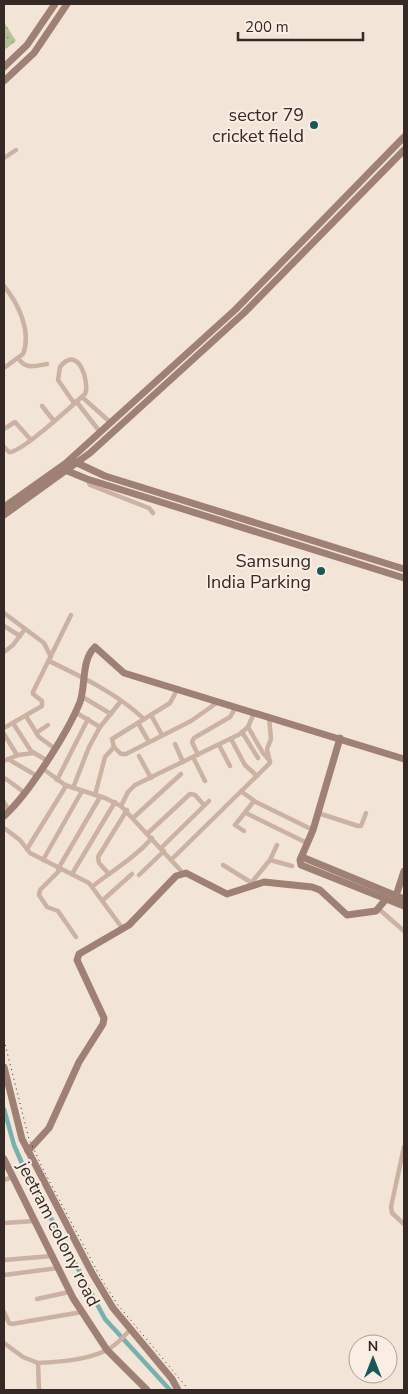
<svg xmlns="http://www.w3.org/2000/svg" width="408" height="1394" font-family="'Nunito Sans',sans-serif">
	<defs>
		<pattern id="park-dots" width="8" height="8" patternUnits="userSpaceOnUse" patternTransform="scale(1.25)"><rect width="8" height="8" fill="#b6c297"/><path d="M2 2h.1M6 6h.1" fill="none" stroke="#959e7b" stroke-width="1.8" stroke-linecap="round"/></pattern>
	</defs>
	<rect width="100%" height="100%" fill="#f2e4d7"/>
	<path fill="url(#park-dots)" d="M4,22L16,41L4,50Z"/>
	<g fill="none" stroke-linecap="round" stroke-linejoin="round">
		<path stroke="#75b1af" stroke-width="4.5" d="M4,1109L14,1145L24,1168L105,1319L170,1390"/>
		<g stroke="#cbb2a3" stroke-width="4.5">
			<path d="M4,158L16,150"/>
			<path d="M4,286C18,303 32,332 23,354L4,368"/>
			<path d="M18,358C26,370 35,366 47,364"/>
			<path d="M82,397L110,422"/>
			<path d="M76,401L100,432"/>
			<path d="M42,406L54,421"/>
			<path d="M4,429L15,422L31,440"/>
			<path d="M4,447L9,452C20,454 74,404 85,394C90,384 79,343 60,367L58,380L74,403"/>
			<path d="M87,479L90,485L149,508L153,513"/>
			<path d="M4,613L44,643L51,657"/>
			<path d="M4,626L20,636"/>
			<path d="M4,652L13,645L25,629"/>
			<path d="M49,661C82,677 118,694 144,719"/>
			<path d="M178,688L170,703L112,739L114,747L121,754H126L191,721L218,702"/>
			<path d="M81,696L111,714"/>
			<path d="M151,715L162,735"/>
			<path d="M26,716L39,737L54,748"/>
			<path d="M13,723L31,751L46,760"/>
			<path d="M138,723L149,742"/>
			<path d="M100,727L121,701"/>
			<path d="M248,727L263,753L270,761"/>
			<path d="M4,728L42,706V701L33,694V692L71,615"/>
			<path d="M242,732L258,758"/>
			<path d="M36,733L48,725"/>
			<path d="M4,734L17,755"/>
			<path d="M231,739L245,765L257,776"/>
			<path d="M175,744L183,762"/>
			<path d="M219,745L230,766"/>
			<path d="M198,755L192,742L194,738L230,717L236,707"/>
			<path d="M139,756L151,778"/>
			<path d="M193,757L205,781"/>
			<path d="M8,759L37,776"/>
			<path d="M4,761L18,755L34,753"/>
			<path d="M42,768L65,785L105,798L121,806L183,873"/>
			<path d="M6,779L25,793"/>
			<path d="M57,780L88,719"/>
			<path d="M73,788L89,747L100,727L75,712"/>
			<path d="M242,792L256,802L313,830"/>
			<path d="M95,795L105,757L114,747"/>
			<path d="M4,802L9,811"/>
			<path d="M121,806L128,792L135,785L240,734L248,727L254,713"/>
			<path d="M246,813L307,843"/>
			<path d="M318,813L358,826H361L366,813"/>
			<path d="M133,818L181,774"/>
			<path d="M4,828L20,840L30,853L89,883L123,929"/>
			<path d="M244,831L235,825L254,801"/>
			<path d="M148,833L190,794L195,795L204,805"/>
			<path d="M161,848L209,801"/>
			<path d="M27,849L66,786"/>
			<path d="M172,859L270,763L267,749L271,739L269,717"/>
			<path d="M43,860L82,791"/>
			<path d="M270,860L292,866"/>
			<path d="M223,865L252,883"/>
			<path d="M58,869L100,797"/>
			<path d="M60,870L40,890L39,895L47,907L58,911L76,937"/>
			<path d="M72,874L115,802"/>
			<path d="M109,874L99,863L98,857L127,810"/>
			<path d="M139,875L164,851"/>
			<path d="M93,886C113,870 135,858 152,838"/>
			<path d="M251,886L252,882L270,860L277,845"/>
			<path d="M103,900L132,874"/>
			<path d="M380,910L404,931"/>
			<path d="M404,1147L391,1207L392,1213L404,1224"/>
			<path d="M4,1180L13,1177"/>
			<path d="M4,1223L35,1221"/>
			<path d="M4,1260L52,1256"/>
			<path d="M4,1275L58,1268"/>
			<path d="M37,1299L69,1292"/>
			<path d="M4,1312L9,1323L12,1324L82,1312"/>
			<path d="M4,1343L23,1357L38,1363L39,1390"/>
			<path d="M38,1363C60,1362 87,1360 107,1350C116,1346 123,1337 130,1330"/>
		</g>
		<g stroke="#9e8174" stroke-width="7">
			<path d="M4,67L27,45L55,4"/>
			<path d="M4,81L34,53L67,4"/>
			<path d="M75,462L105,476L404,569"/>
			<path d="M65,470L87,479L404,578"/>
			<path d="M4,507L66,463L236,309L404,137"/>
			<path d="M4,515L90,453L245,312L404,150"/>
			<path d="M340,738L313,830L300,860L301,865L404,906"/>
			<path d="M4,816C28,795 68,732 80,702C86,685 81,660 95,647L124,673L404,759"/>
			<path d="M302,857L404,899"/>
			<path d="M395,899L404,871"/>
			<path d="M4,1067L22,1139L92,1273L113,1308L172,1379L178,1390"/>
			<path d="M28,1151L49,1128L79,1062L103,1024L104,1018L77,960L79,954L129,925L176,876L186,873L227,894L264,882L312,887L320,890L347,915L376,911L386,899"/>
			<path d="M4,1159L73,1298L107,1350L147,1390"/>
		</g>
		<path stroke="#352925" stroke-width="1" stroke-dasharray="1 4" stroke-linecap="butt" d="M4,1040L29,1139L44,1171L102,1280L118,1305L189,1390"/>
	</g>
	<g fill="#195858" stroke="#faeee4" stroke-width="2">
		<circle cx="314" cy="125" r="5"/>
		<circle cx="321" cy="571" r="5"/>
	</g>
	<g text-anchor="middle" stroke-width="4" stroke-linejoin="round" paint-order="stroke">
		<g font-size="18" fill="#352925" stroke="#faeee4" text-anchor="end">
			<text x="304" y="121">sector 79<tspan x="304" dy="21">cricket field</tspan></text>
			<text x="311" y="567">Samsung<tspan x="311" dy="21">India Parking</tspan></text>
		</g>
		<g font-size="18" fill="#352925" stroke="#faeee4">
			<text transform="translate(59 1234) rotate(63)" y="6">jeetram colony road</text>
		</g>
	</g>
	<rect width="408" height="1394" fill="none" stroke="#352925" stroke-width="10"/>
	<g transform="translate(373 1359)"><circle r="24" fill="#faeee4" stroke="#ab9f98"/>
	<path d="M0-4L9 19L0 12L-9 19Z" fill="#195858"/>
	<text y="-8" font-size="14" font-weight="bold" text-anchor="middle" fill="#352925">N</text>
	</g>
	<path d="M238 32v8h125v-8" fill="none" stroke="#352925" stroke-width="2.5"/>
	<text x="245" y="32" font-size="15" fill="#352925" stroke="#faeee4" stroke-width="4" paint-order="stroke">200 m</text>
</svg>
